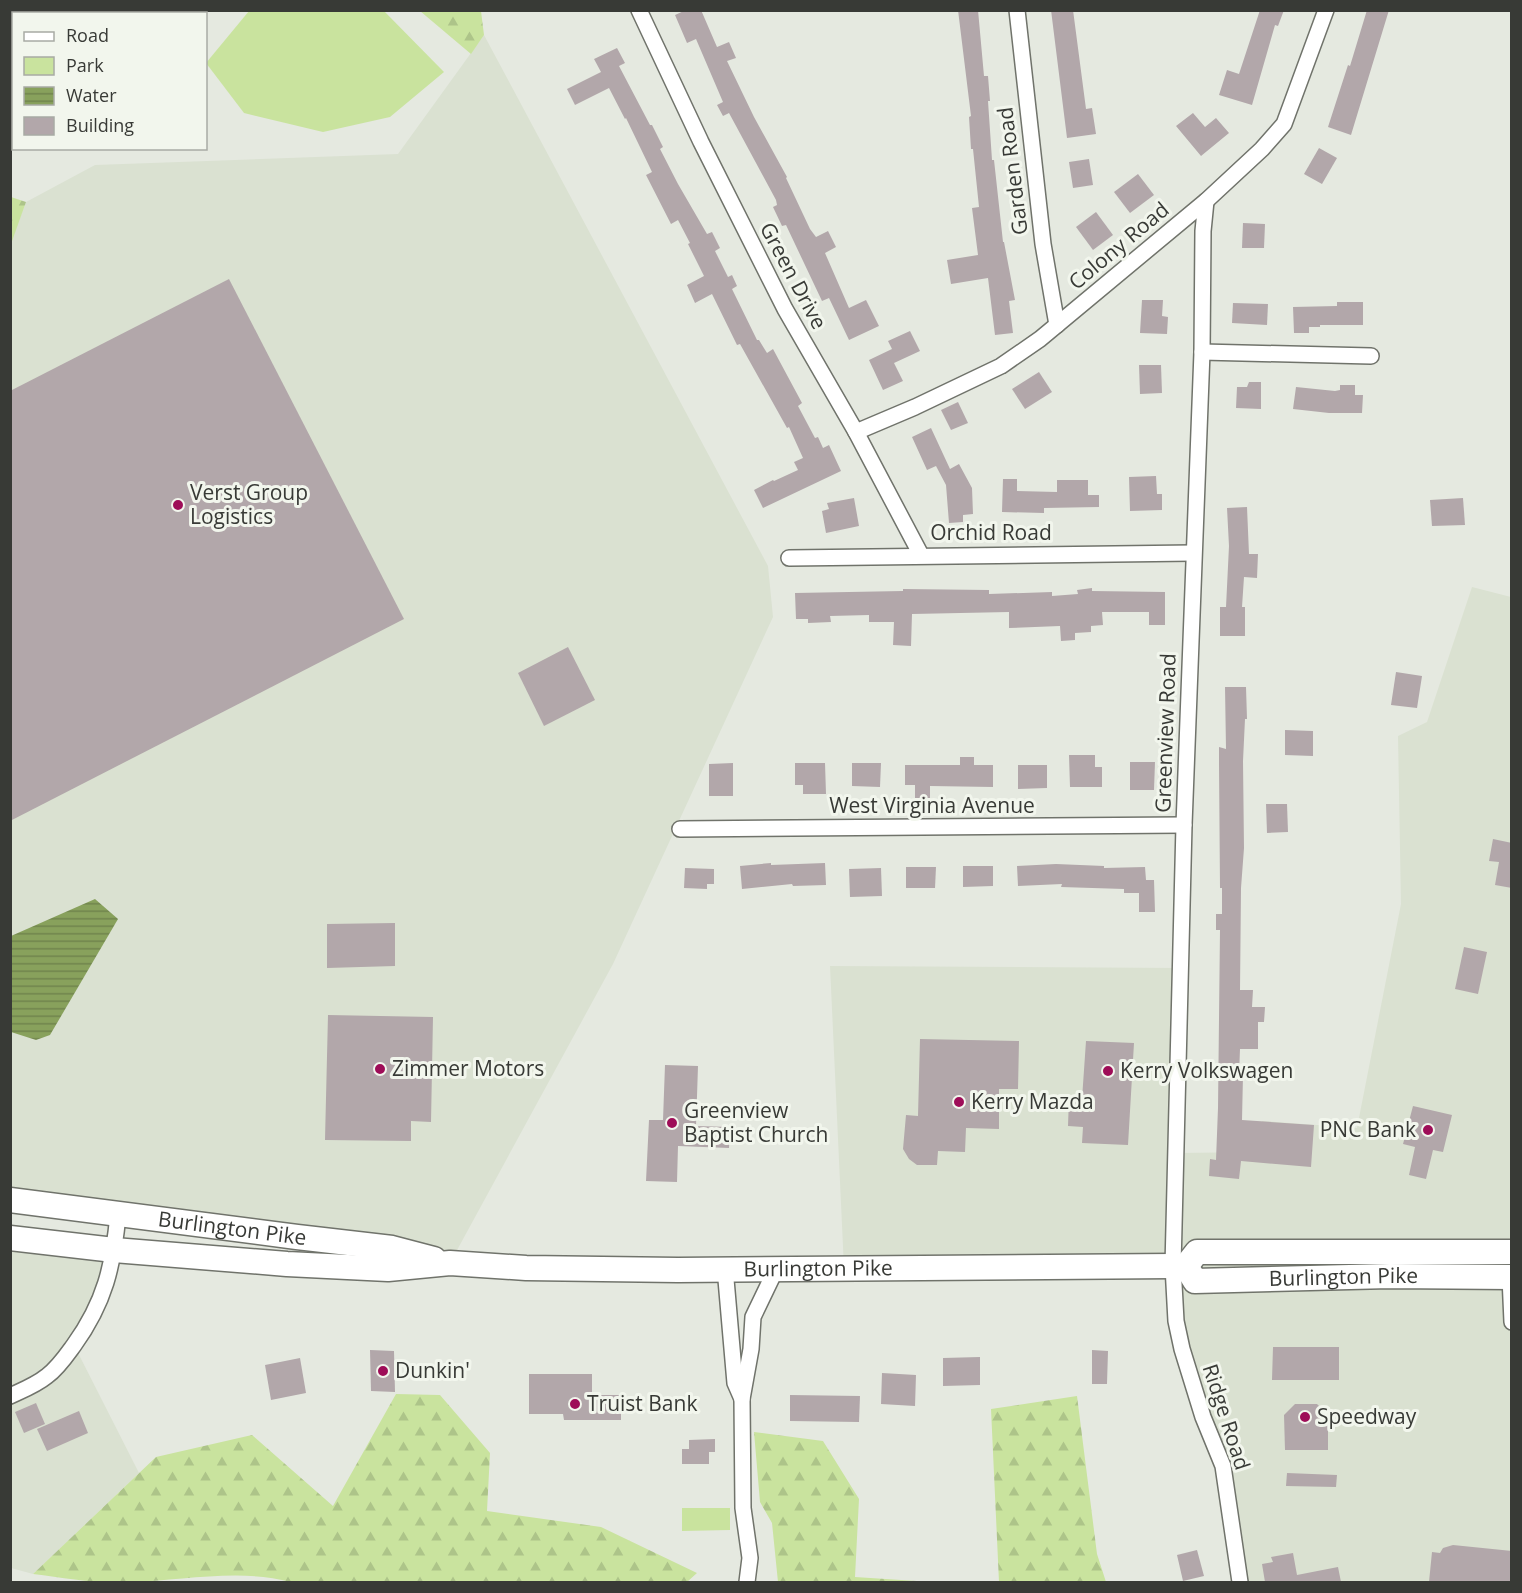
<svg xmlns="http://www.w3.org/2000/svg" width="1522" height="1593" font-family="'Open Sans',sans-serif">
	<defs>
		<pattern id="forest-firs" width="22" height="20" patternUnits="userSpaceOnUse" patternTransform="scale(1.5)"><rect width="22" height="20" fill="#c9e39e"/><path d="M5 1l3.5 6h-7zM16 11l3.5 6h-7z" fill="#adc489"/></pattern>
		<pattern id="water-rules" width="6" height="5" patternUnits="userSpaceOnUse" patternTransform="scale(1.5)"><rect width="6" height="5" fill="#88a15c"/><path d="M0 2.5h6" fill="none" stroke="#70844d"/></pattern>
	</defs>
	<rect width="100%" height="100%" fill="#e5e9e0"/>
	<g fill="#dae1d1">
		<path d="M484,35L768,566L773,617L613,964L450,1263L11,1200L10,244L26,202L95,165L398,154Z"/>
		<path d="M1472,587L1511,597V1582H1240L1228,1494L1191,1381L1173,1266L844,1268L830,966L1181,968L1177,1153L1260,1152L1262,1121L1357,1128L1401,904L1398,736L1427,722Z"/>
		<path d="M11,1238L114,1250L74,1345L139,1473L33,1574L11,1568Z"/>
	</g>
	<g fill="url(#forest-firs)">
		<path d="M420,11H481L484,35L471,54Z"/>
		<path d="M11,197L26,202L11,244L10,197Z"/>
		<path d="M396,1394L440,1395L490,1453L487,1511L601,1527L697,1573L687,1582H291C238,1568 183,1581 130,1582C97,1584 65,1578 33,1574L156,1457L252,1435L333,1506Z"/>
		<path d="M1077,1396L1097,1554L1106,1582H999L991,1409Z"/>
		<path d="M754,1432L823,1441L859,1499L855,1577L932,1582H778L772,1523L760,1502Z"/>
	</g>
	<g fill="#c9e39e">
		<path d="M383,10L444,72L390,117L323,132L244,113L206,63L249,11Z"/>
		<path d="M682,1508H730V1530L682,1531Z"/>
	</g>
	<path fill="url(#water-rules)" d="M95,899L118,919L50,1035L36,1040L11,1032V936Z"/>
	<g fill="#b2a7aa">
		<path d="M686,10H701L717,47L729,42L736,58L727,61L754,117L787,177L786,178L810,229L816,237L828,231L836,247L825,253L849,308L866,300L879,326L849,340L829,298L822,301L786,225L782,226L773,207L777,205L776,200L729,113L723,116L717,105L723,102L696,39L687,43L675,15Z"/>
		<path d="M958,10H978L984,76H988L990,101H988L992,160H994L1003,242H1004L1015,300L1009,301L1013,333L995,335L988,278L951,284L947,260L978,255L972,208L979,207L973,149H971L969,117L971,116Z"/>
		<path d="M1051,10H1073L1086,109L1092,108L1096,134L1067,138Z"/>
		<path d="M1260,10H1284L1278,26L1275,25L1252,105L1219,95L1227,70L1239,74Z"/>
		<path d="M1367,10H1389L1351,135L1328,127L1348,65L1350,66Z"/>
		<path d="M617,48L625,63L619,66L650,125H652L663,147L660,149L678,184L707,234L712,232L720,248L715,251L728,277L732,275L737,286L732,289L757,340H759L767,353L773,349L802,403L798,406L815,438L818,437L823,448L829,445L841,471L763,508L754,490L773,480L774,481L798,470L794,462L803,458L789,427L787,428L740,344L737,345L712,294L695,303L687,285L704,276L688,244L690,243L678,220L671,224L646,175L652,172L626,118L625,119L609,88L575,105L567,89L601,72L594,59Z"/>
		<path d="M1193,113L1205,127L1216,118L1229,133L1201,156L1176,126Z"/>
		<path d="M1319,148L1337,158L1322,184L1304,174Z"/>
		<path d="M1089,159L1093,185L1073,188L1069,162Z"/>
		<path d="M1138,174L1154,195L1130,213L1114,192Z"/>
		<path d="M1096,212L1113,235L1093,250L1076,227Z"/>
		<path d="M1243,223L1265,224L1264,248H1242Z"/>
		<path d="M229,279L404,619L10,821V391Z"/>
		<path d="M1142,300H1163L1162,316L1168,317L1167,334L1140,333Z"/>
		<path d="M1337,302H1363V325H1320V327H1309V333H1294L1293,307L1337,306Z"/>
		<path d="M1233,303L1268,304L1267,325L1232,323Z"/>
		<path d="M910,331L920,351L894,363L903,381L883,390L869,360L892,349L888,341Z"/>
		<path d="M1139,365H1161L1162,393L1140,394Z"/>
		<path d="M1039,372L1052,392L1025,409L1012,389Z"/>
		<path d="M1249,382H1261V409L1236,408L1237,387H1247Z"/>
		<path d="M1340,385H1355V395H1363L1362,413H1329L1293,409L1296,387L1335,391L1340,390Z"/>
		<path d="M958,402L968,423L951,430L941,410Z"/>
		<path d="M931,428L950,469L959,464L972,488L973,514L963,515V522L949,523L946,485L936,466L927,470L912,437Z"/>
		<path d="M1156,476L1157,494H1162V510L1130,511L1129,477Z"/>
		<path d="M1003,479H1017V491L1057,492V480H1088V495H1099V507L1044,508V513L1002,512Z"/>
		<path d="M854,498L859,526L826,533L822,511L829,509L827,503Z"/>
		<path d="M1463,498L1465,525L1432,526L1430,500Z"/>
		<path d="M1247,507L1249,554H1258L1257,578L1244,577L1242,607H1245V636H1220V607H1226L1229,546L1227,508Z"/>
		<path d="M1092,588V591L1165,592V625H1149V612H1102L1103,625L1091,626V632L1075,633V640L1061,641L1060,626L1009,628V612L912,614L911,646L893,645L894,622H869V615L830,616L831,622L808,623V619H796L795,593L903,591V589L989,590V594L1052,592V596L1078,594L1077,590Z"/>
		<path d="M568,647L595,700L544,726L518,673Z"/>
		<path d="M1396,672L1422,676L1417,708L1391,705Z"/>
		<path d="M1225,687H1246L1247,719H1245L1243,761L1244,848L1241,888L1240,990H1253L1252,1007H1265L1264,1022H1258V1049H1240L1239,1075H1243L1242,1120L1314,1125L1311,1167L1241,1161L1239,1179L1209,1176L1210,1159L1216,1160L1218,1108L1220,930H1216V914H1222V888H1220L1219,764V747L1226,749Z"/>
		<path d="M1285,730L1313,731V756L1285,755Z"/>
		<path d="M1069,755H1095V767H1102V787H1070Z"/>
		<path d="M960,757H974V765H993V787L930,786V798H915V785H905V765H960Z"/>
		<path d="M1130,762H1155L1154,790H1130Z"/>
		<path d="M733,763V796H709V764Z"/>
		<path d="M795,763H825L826,794H803V785H795Z"/>
		<path d="M852,763H881L880,787L852,786Z"/>
		<path d="M1018,765H1047V788L1018,789Z"/>
		<path d="M1266,804H1287L1288,832L1267,833Z"/>
		<path d="M1493,839L1512,843V888L1495,885L1499,862L1489,861Z"/>
		<path d="M771,863V865L825,863L826,885L793,886L792,884L742,889L740,866Z"/>
		<path d="M1056,864L1104,866V868L1145,867L1146,880H1154L1155,912H1139V893H1124V889L1061,887L1062,884L1018,886L1017,866Z"/>
		<path d="M963,866H993V886L963,887Z"/>
		<path d="M906,867H936L935,888H906Z"/>
		<path d="M685,868L714,869V884H707V889L684,888Z"/>
		<path d="M881,868L882,896L850,897L849,869Z"/>
		<path d="M395,923V966L327,968V924Z"/>
		<path d="M1464,947L1487,952L1478,994L1455,989Z"/>
		<path d="M328,1015L433,1017L431,1122L411,1121V1141L325,1140Z"/>
		<path d="M920,1039L1019,1041L1018,1089H999V1129L966,1128L965,1152L938,1151L937,1165H917L909,1159L903,1149L906,1115L918,1116Z"/>
		<path d="M1086,1041L1134,1043L1128,1145L1082,1143L1083,1127L1068,1126L1069,1098L1082,1099Z"/>
		<path d="M665,1065L698,1066L696,1126L730,1127L729,1148L678,1146L677,1182L646,1181L649,1120H663Z"/>
		<path d="M1413,1106L1452,1115L1443,1152L1433,1150L1426,1179L1409,1175L1415,1147L1403,1144Z"/>
		<path d="M1273,1347H1339V1380H1272Z"/>
		<path d="M370,1350L394,1351L395,1392L371,1391Z"/>
		<path d="M1092,1350L1108,1351L1107,1384H1092Z"/>
		<path d="M980,1357V1385L943,1386V1358Z"/>
		<path d="M300,1358L306,1393L271,1400L265,1365Z"/>
		<path d="M882,1373L916,1375L915,1406L881,1404Z"/>
		<path d="M529,1374H592V1395H621V1420H564L563,1414H529Z"/>
		<path d="M790,1395L860,1396L859,1422L790,1421Z"/>
		<path d="M36,1403L45,1424L24,1433L15,1412Z"/>
		<path d="M1295,1404H1317L1328,1415V1450H1285L1284,1415Z"/>
		<path d="M79,1411L88,1433L47,1451L37,1429Z"/>
		<path d="M715,1439V1452H709V1464H682V1449H689V1440Z"/>
		<path d="M1287,1473L1337,1475L1336,1487L1286,1486Z"/>
		<path d="M1453,1545L1512,1551V1582H1429L1432,1552L1440,1553L1443,1548Z"/>
		<path d="M1197,1550L1204,1576L1183,1581L1177,1555Z"/>
		<path d="M1293,1553L1297,1575L1338,1567L1341,1582H1265L1262,1564L1273,1562L1271,1557Z"/>
	</g>
	<g fill="none" stroke-linecap="round" stroke-linejoin="round">
		<g stroke="#70736b" stroke-width="18">
			<g id="minor">
				<path d="M639,10L701,142L785,309L856,432L921,555"/>
				<path d="M1017,10L1043,244L1057,325"/>
				<path d="M1206,201L1203,231L1202,352L1184,825L1173,1266L1176,1321L1182,1349L1203,1417L1223,1466L1240,1582"/>
				<path d="M1202,352L1371,356"/>
				<path d="M856,432L915,407L1001,366L1040,339L1206,201L1262,149L1284,124L1326,10"/>
				<path d="M789,558L1193,553"/>
				<path d="M680,829L1184,825"/>
				<path d="M725,1268L735,1383L742,1399"/>
				<path d="M1510,1277L1512,1322"/>
				<path d="M10,1396C23,1390 36,1385 47,1376C58,1368 66,1356 74,1345C105,1302 113,1266 118,1215"/>
				<path d="M747,1582L750,1558L743,1508L742,1399L751,1349L753,1317L776,1269"/>
			</g>
		</g>
		<g stroke="#70736b" stroke-width="27">
			<g id="primary">
				<path id="s1" d="M10,1200L297,1237L392,1248L434,1259"/>
				<path id="s2" d="M10,1238L114,1250L287,1264L388,1269L450,1263L526,1268L678,1270L1173,1266H1186L1197,1252H1512"/>
				<path id="s3" d="M1186,1266L1195,1281L1390,1276L1512,1277"/>
			</g>
		</g>
		<use href="#minor" stroke="#fff" stroke-width="15"/>
		<use href="#primary" stroke="#fff" stroke-width="24"/>
	</g>
	<g fill="#9e0d58" stroke="#f2f6ed" stroke-width="2">
		<circle cx="178" cy="505" r="6"/>
		<circle cx="380" cy="1069" r="6"/>
		<circle cx="1108" cy="1071" r="6"/>
		<circle cx="959" cy="1102" r="6"/>
		<circle cx="672" cy="1123" r="6"/>
		<circle cx="1428" cy="1130" r="6"/>
		<circle cx="383" cy="1371" r="6"/>
		<circle cx="575" cy="1404" r="6"/>
		<circle cx="1305" cy="1417" r="6"/>
	</g>
	<g text-anchor="middle" stroke-width="6" stroke-linejoin="round" paint-order="stroke">
		<g font-size="21" fill="#383a36" stroke="#f2f6ed">
			<text transform="translate(1013 171) rotate(-97)" y="7">Garden Road</text>
			<text transform="translate(1119 246) rotate(-40)" y="7">Colony Road</text>
			<text transform="translate(793 276) rotate(62)" y="7">Green Drive</text>
			<text x="991" y="540">Orchid Road</text>
			<text transform="translate(1166 733) rotate(-88)" y="7">Greenview Road</text>
			<text x="932" y="813">West Virginia Avenue</text>
			<text dy="7" stroke="none"><textPath href="#s1" startOffset="224">Burlington Pike</textPath></text>
			<text dy="7" stroke="none"><textPath href="#s2" startOffset="810">Burlington Pike</textPath></text>
			<text dy="7" stroke="none"><textPath href="#s3" startOffset="166">Burlington Pike</textPath></text>
			<text transform="translate(1226 1417) rotate(72)" y="7">Ridge Road</text>
		</g>
		<g font-size="21" fill="#383a36" stroke="#f2f6ed" text-anchor="start">
			<text x="190" y="500">Verst Group<tspan x="190" dy="24">Logistics</tspan></text>
			<text x="392" y="1076">Zimmer Motors</text>
			<text x="1120" y="1078">Kerry Volkswagen</text>
			<text x="971" y="1109">Kerry Mazda</text>
			<text x="684" y="1118">Greenview<tspan x="684" dy="24">Baptist Church</tspan></text>
			<text x="1416" y="1137" text-anchor="end">PNC Bank</text>
			<text x="395" y="1378">Dunkin'</text>
			<text x="587" y="1411">Truist Bank</text>
			<text x="1317" y="1424">Speedway</text>
		</g>
	</g>
	<rect width="1522" height="1593" fill="none" stroke="#383a36" stroke-width="24"/>
	<rect x="12" y="12" width="195" height="138" fill="#f2f6ed" stroke="#a8aba4" stroke-width="1.5"/>
	<rect x="24" y="32" width="30" height="9" fill="#ffffff" stroke="#a8aba4" stroke-width="1.5"/>
	<text x="66" y="42" font-size="18" fill="#383a36">Road</text>
	<rect x="24" y="57" width="30" height="18" fill="#c9e39e" stroke="#a8aba4" stroke-width="1.5"/>
	<text x="66" y="72" font-size="18" fill="#383a36">Park</text>
	<rect x="24" y="87" width="30" height="18" fill="url(#water-rules)" stroke="#a8aba4" stroke-width="1.5"/>
	<text x="66" y="102" font-size="18" fill="#383a36">Water</text>
	<rect x="24" y="117" width="30" height="18" fill="#b2a7aa" stroke="#a8aba4" stroke-width="1.5"/>
	<text x="66" y="132" font-size="18" fill="#383a36">Building</text>
</svg>
